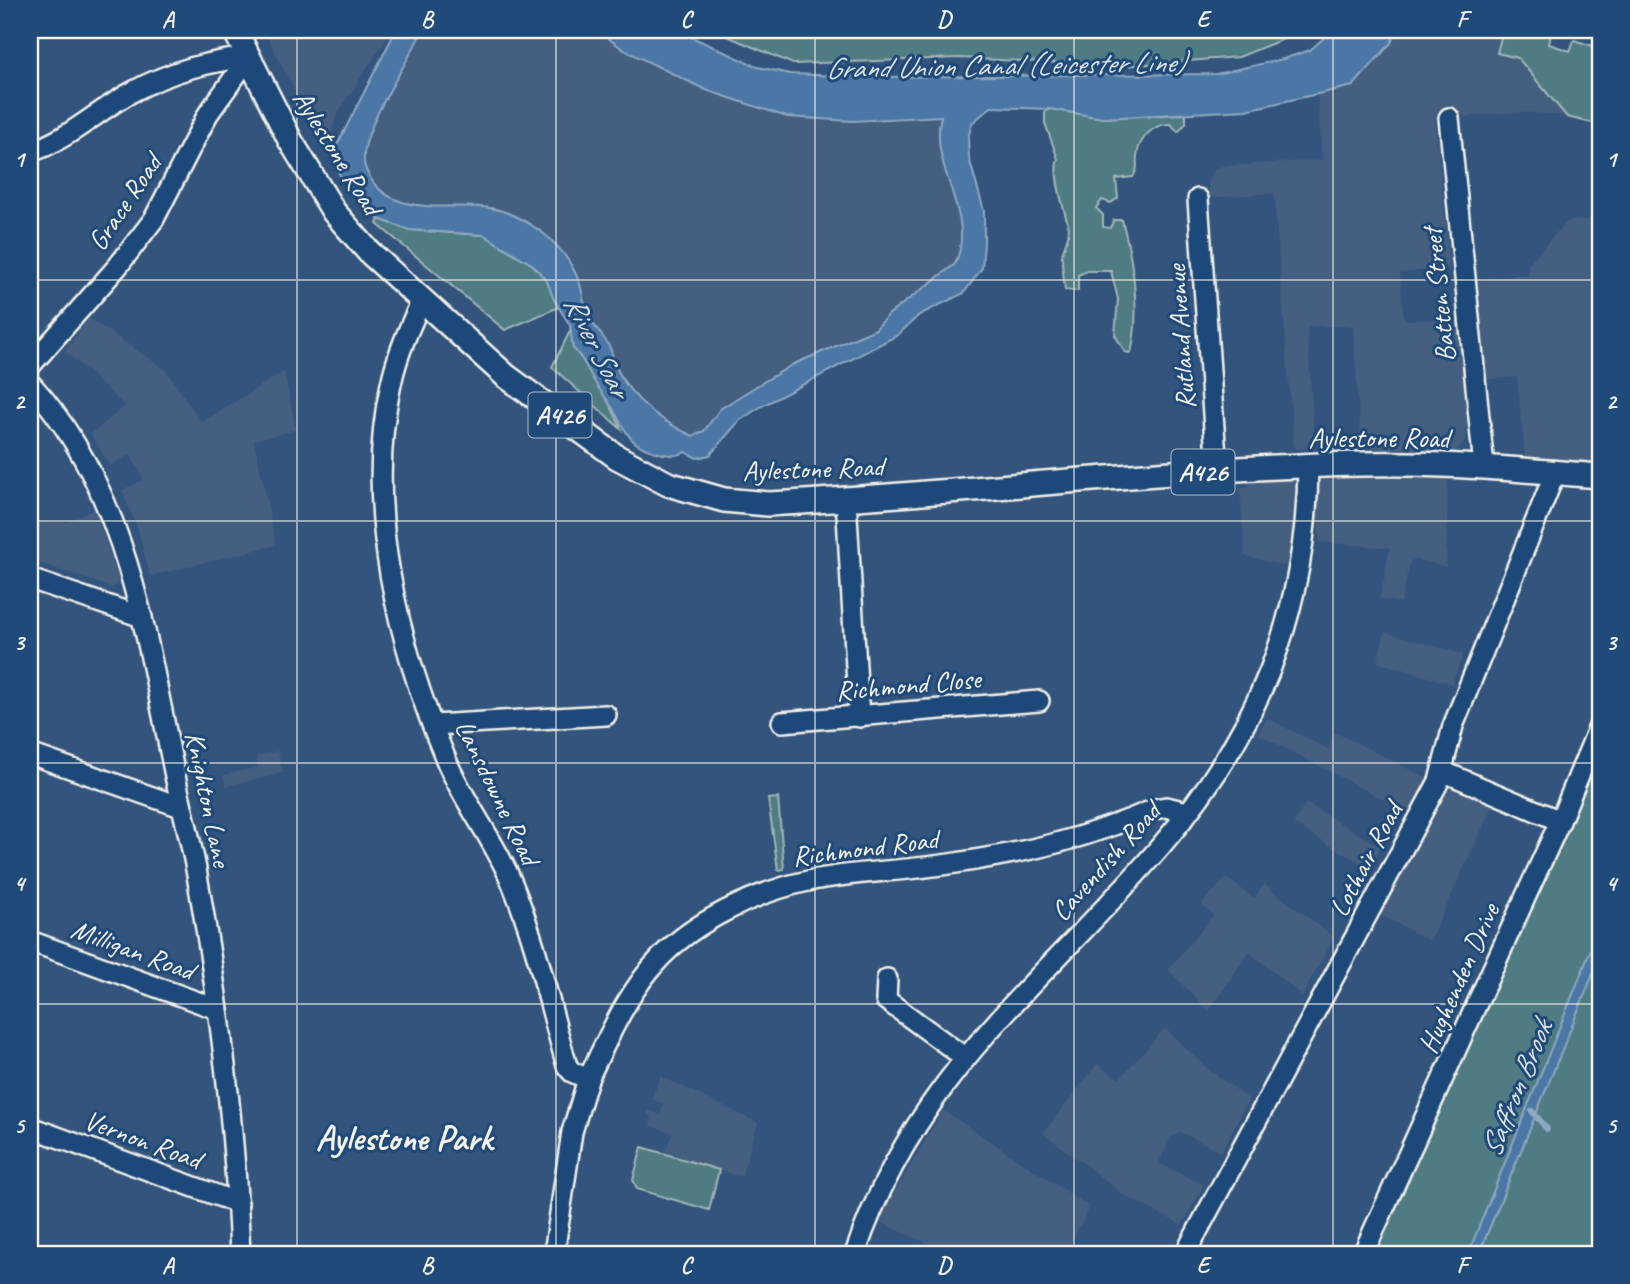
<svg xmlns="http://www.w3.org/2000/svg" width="1630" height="1284" font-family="Caveat,sans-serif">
	<rect width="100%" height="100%" fill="#33547d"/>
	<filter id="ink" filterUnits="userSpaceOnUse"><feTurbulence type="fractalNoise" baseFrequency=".0143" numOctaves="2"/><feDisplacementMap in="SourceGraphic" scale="14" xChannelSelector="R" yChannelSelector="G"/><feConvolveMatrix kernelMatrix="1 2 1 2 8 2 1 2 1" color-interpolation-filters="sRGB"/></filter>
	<g filter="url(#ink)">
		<g fill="#455e81">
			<path d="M264,30H392L337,114L326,153Z"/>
			<path d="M422,30H597L624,50L706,90L787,117L941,116L946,177L961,217V252L955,264L944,275L888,315L876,329L794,364L758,385L720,409L704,431L693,436L677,429L632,392L617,370L607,342L588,315L579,280L563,253L464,207L426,208L394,198L377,186L366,169L363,153L369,133Z"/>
			<path d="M1397,30H1503L1497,53L1518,58L1569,120L1559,115L1519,112L1435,119L1450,268L1400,273L1404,320L1459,319L1467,429L1464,442L1458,450L1449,453L1361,448L1353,326H1307L1315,448L1294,449L1274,193L1209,198L1208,179L1215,169L1222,166L1322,160L1317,93L1353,86L1391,43Z"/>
			<path d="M1596,219L1600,220V464L1525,458L1517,377L1482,380L1472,284L1477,279L1528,274V264L1567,221Z"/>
			<path d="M89,318L165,369L202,422L284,371L296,430L254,440L276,545L150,576L139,533L122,490L143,480L130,454L110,466L91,434L125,406L65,351Z"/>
			<path d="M1357,475L1448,478L1446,567L1411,558L1401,603L1380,599L1390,548L1320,542L1317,506L1320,483L1327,476Z"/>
			<path d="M1286,477L1292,479L1299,488L1293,568L1245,556L1240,488L1248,487L1247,480Z"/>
			<path d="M94,509L119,580L113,588L30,560V521L67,522Z"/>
			<path d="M1385,632L1463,654L1452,684L1377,662Z"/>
			<path d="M1267,718L1328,749L1335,732L1431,780L1409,813L1258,734Z"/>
			<path d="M278,751L283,773L226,786L223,775L258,767L256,756Z"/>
			<path d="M1455,787L1494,803L1430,941L1377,913L1443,793Z"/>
			<path d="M1306,803L1381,847L1370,869L1293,824Z"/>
			<path d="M1226,878L1254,898L1264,884L1334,937L1301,998L1300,994L1249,952L1209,1011L1168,970L1213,915L1201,904Z"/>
			<path d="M1165,1028L1209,1070L1249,1099L1221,1152L1181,1132L1171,1137L1159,1163L1204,1185L1182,1225L1127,1197L1043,1133L1097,1064L1119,1079Z"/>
			<path d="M661,1076L758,1123L741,1177L664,1154L673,1133L650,1126L652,1118L646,1115L648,1110L660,1114L664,1104L651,1099Z"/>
			<path d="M943,1110L1090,1207L1065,1254H950L878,1221Z"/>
		</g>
		<g fill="#507b83" stroke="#a2b6b6" stroke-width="2">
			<path d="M713,30H1305L1239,57L1124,66L959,58L793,64Z"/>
			<path d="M1503,30H1536L1551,34L1549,44L1570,51L1574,40L1596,47L1600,35V125L1567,117L1518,58L1497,53Z"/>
			<path d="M1050,109L1103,118L1186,114V123L1178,132L1171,124C1154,123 1139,138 1137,156C1136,165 1139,168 1133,177L1116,179L1118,198L1111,203L1102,200L1096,208L1103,215V227L1110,228L1114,220H1122C1133,261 1141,310 1131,353L1125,352L1115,335L1118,299L1111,271H1087L1078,275V291L1065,290C1064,279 1062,267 1062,256C1063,245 1071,237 1068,224C1064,210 1052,172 1058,159L1045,123V112Z"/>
			<path d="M379,219L409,230L484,235L533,265L547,281L559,307L505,330L377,224Z"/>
			<path d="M571,329L573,348C586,360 615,411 621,429L552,367Z"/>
			<path d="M1600,753V1254H1375Z"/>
			<path d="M778,798L784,869L778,870L768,799Z"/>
			<path d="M642,1147L719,1170L709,1210L637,1189L633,1180Z"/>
		</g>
		<g fill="#4b77a6" stroke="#8fa8c0" stroke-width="2">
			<path d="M396,30H422C410,63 352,138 366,170C388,220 449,202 490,208C509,211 528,222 543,233C558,245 571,262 578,279C583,290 583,304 588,315C593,326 603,335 609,346C613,354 614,363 618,371C632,400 664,423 693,436L704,431L720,409L758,385L794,364L876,329L888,315L955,264C978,215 928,167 941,116L853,121L787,117L706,90L624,50L597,30H676L758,67L790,74L870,77L1216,74L1283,59L1310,50L1333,30H1397L1391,43L1353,86L1246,110L1103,118L1050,109L991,107L972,123L968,139L969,158L984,211V243L982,268L964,293L919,315L898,335L760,407L739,421L710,455L697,458L685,452C677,457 668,455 659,453C628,445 628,434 614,411C609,401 601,393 596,384C588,371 584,359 573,348L570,325L554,300L547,281L533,265L484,235L409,230L379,219L359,202L338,172L335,157L337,145Z"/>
			<path d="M1600,927V957L1479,1254H1468Z"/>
		</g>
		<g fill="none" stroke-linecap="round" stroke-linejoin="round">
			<path stroke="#8fa8c0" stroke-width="6" d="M1532,1111L1547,1129"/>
			<g stroke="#f4f1e8" stroke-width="24">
				<g id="minor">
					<path d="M1449,118L1484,467"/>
					<path d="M30,152C68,140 97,111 132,92C171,71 206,62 249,57"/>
					<path d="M1198,199L1217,471"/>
					<path d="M422,300C409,328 397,355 391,384C363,508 399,648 447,762C465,804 495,841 512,883C537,944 549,1004 567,1066L572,1072L588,1079L572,1132L554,1254"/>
					<path d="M30,366L118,266L154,219L208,114L249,57"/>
					<path d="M30,383C127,489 146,636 174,771C181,806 191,840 197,875C219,1000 235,1127 240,1254"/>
					<path d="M846,499L859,717"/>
					<path d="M30,579L142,617"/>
					<path d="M782,722L1039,701"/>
					<path d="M434,725L606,715"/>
					<path d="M30,754L181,807"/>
					<path d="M1442,771L1560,821"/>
					<path d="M30,941L217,1009"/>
					<path d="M887,979L886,1000L964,1057"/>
					<path d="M588,1079C609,1036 628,991 661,957C679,938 702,923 725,911C810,867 868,877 956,863C1029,852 1087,838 1155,809L1166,807L1187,812"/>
					<path d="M30,1127L238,1203"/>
					<path d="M855,1254C916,1073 1042,984 1160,847C1257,735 1307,614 1308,466"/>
					<path d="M1185,1254L1439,781L1453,726L1555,473"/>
					<path d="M1363,1254L1560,821L1600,724"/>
				</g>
			</g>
			<g stroke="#f4f1e8" stroke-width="28">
				<path id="major" d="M235,30L290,140L334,212L369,252L506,376L617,457L668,484L724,500L768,504C966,493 1163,468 1362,464C1441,462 1521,470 1600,476"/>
			</g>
			<use href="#minor" stroke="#1f4a7a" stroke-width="19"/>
			<use href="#major" stroke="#1f4a7a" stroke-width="23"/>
		</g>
	</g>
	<path fill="none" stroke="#f4f1e8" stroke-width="2" stroke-opacity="0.55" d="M297,30V1254M556,30V1254M815,30V1254M1074,30V1254M1333,30V1254M30,280H1600M30,521H1600M30,763H1600M30,1004H1600"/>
	<g text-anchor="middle" stroke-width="6" stroke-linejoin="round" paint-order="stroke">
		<g fill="#1f4a7a" stroke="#b4bfc7" stroke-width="2">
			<rect x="528.5" y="392.5" width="63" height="45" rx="5"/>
			<rect x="1171.5" y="449.5" width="63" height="45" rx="5"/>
		</g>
		<g font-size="26" font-weight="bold" fill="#f4f1e8">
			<text x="560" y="424">A426</text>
			<text x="1203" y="481">A426</text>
		</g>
		<g font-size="28" fill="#f4f1e8" stroke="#1f4a7a">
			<text transform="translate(338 152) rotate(58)" y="10">Aylestone Road</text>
			<text transform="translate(124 202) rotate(-56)" y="10">Grace Road</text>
			<text transform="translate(1438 295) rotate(-96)" y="10">Batten Street</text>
			<text transform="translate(1180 337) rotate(-94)" y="10">Rutland Avenue</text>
			<text x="1379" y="447">Aylestone Road</text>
			<text transform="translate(813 468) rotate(-2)" y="10">Aylestone Road</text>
			<text transform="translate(908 684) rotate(-5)" y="10">Richmond Close</text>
			<text transform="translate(498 792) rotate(64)" y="10">Lansdowne Road</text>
			<text transform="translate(209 799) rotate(78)" y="10">Knighton Lane</text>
			<text transform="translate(865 847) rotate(-7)" y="10">Richmond Road</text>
			<text transform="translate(1365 859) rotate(-62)" y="10">Lothair Road</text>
			<text transform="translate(1105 861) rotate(-48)" y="10">Cavendish Road</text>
			<text transform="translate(133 949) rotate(20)" y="10">Milligan Road</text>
			<text transform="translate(1458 978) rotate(-66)" y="10">Hughenden Drive</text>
			<text transform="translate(143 1139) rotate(20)" y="10">Vernon Road</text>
		</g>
		<g font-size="30" font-style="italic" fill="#dbdfde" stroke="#1f4a7a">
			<text transform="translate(1005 65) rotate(-1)" y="10">Grand Union Canal (Leicester Line)</text>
			<text transform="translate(597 346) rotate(63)" y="10">River Soar</text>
			<text transform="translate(1516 1089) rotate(-68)" y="10">Saffron Brook</text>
		</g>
		<g font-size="35" font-weight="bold" fill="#f4f1e8" stroke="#1f4a7a">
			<text x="404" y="1150">Aylestone Park</text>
		</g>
	</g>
	<rect width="1630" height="1284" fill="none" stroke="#1f4a7a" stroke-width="77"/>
	<rect x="38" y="38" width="1554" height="1208" fill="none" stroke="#f4f1e8" stroke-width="2.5"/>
	<g font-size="23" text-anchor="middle" font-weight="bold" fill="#f4f1e8">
		<text x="168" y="27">A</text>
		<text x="427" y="27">B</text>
		<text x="686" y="27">C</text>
		<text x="944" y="27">D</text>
		<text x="1203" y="27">E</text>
		<text x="1462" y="27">F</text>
		<text x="19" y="167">1</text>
		<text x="1611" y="167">1</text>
		<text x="19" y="409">2</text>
		<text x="1611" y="409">2</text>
		<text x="19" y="650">3</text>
		<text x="1611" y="650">3</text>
		<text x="19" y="891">4</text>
		<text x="1611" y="891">4</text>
		<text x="19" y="1133">5</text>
		<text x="1611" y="1133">5</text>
		<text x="168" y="1273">A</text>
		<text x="427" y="1273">B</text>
		<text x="686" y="1273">C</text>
		<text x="944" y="1273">D</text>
		<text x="1203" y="1273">E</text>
		<text x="1462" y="1273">F</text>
	</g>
</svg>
